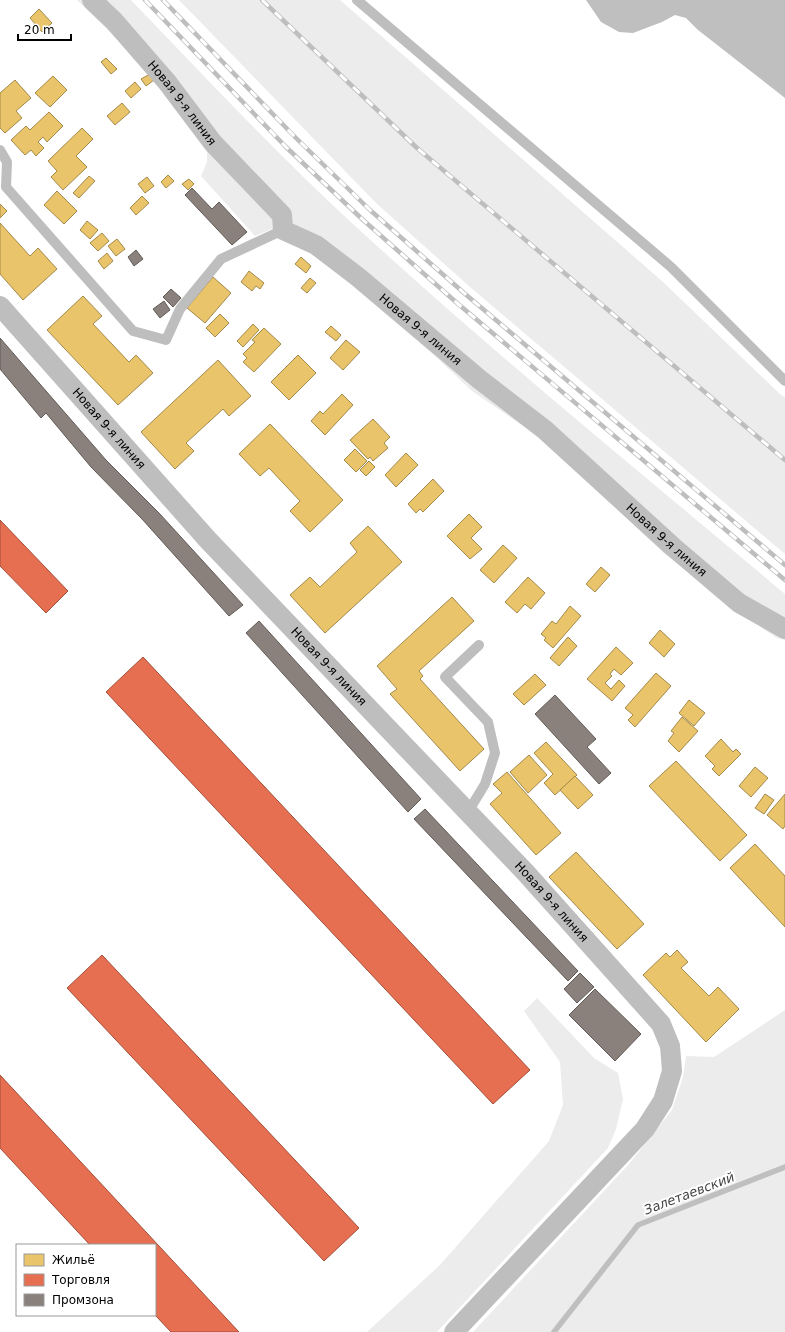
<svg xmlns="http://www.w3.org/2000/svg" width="785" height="1332" font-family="'DejaVu Sans',sans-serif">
	<rect width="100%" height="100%" fill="#fff"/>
	<g fill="#ececec">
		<path d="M77,0H131C204,76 276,153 353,224C493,353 640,472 785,594V640L777,638L737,611L666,555L539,437L472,391L435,356L313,252L283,239L272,229L255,236L201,176L207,162V143L161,82Z"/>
		<path d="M179,0H340L662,281L781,395L785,397V554L470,287L377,204Z"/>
		<path d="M537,998L594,1058L618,1073L623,1099L616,1129L608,1148L437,1332H367L440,1265L549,1141L563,1105L560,1062L524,1011Z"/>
		<path d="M785,1010V1332H473L629,1164L672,1110L683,1077L686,1056L714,1057Z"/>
	</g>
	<path fill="#bfbfbf" d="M586,0H785V98L698,30L686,18L675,15L662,22L633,33L619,32L601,22Z"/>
	<g fill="#e9c46a" stroke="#a3894a">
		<path d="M39,9L52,23L42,32L30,18Z"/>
		<path d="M106,58L117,69L111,74L101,62Z"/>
		<path d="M150,74L154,80L146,86L141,79Z"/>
		<path d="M53,76L67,90L50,107L35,93Z"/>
		<path d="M15,80L31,98L16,111L22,118L5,133L0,128V93Z"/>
		<path d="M135,82L141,89L131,98L125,91Z"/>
		<path d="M122,103L130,112L115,125L107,116Z"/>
		<path d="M49,112L63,126L47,142L43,137L38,142L44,148L36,156L31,150L25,155L11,140L26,126L30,130Z"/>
		<path d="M82,128L93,139L76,156L87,167L63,190L51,177L57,171L48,161Z"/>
		<path d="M168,175L174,181L166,188L161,182Z"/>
		<path d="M89,176L95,181L79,198L73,193Z"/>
		<path d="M147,177L154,186L145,193L138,184Z"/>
		<path d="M189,179L194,184L188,190L182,184Z"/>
		<path d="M57,191L77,211L64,224L44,205Z"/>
		<path d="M142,196L149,203L136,215L130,208Z"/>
		<path d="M0,204L7,211L0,218Z"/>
		<path d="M87,221L98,230L90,239L80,230Z"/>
		<path d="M0,223L30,256L38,248L57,269L23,300L0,274Z"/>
		<path d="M102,233L109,241L98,251L90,243Z"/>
		<path d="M117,239L125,249L116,256L108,246Z"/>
		<path d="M107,253L113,261L104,269L98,261Z"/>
		<path d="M301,257L311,266L306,273L295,264Z"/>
		<path d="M249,271L264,283L260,289L256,286L252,291L241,282Z"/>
		<path d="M213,277L231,293L205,323L187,308Z"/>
		<path d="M310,278L316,283L307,293L301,288Z"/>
		<path d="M83,296L102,316L93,324L129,362L136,355L153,373L118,405L47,330Z"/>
		<path d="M220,314L229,323L215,337L206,328Z"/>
		<path d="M253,324L259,330L243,347L237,341Z"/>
		<path d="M331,326L341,335L336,341L325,332Z"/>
		<path d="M264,328L281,344L254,372L243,362L247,358L243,354L255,342L252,340Z"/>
		<path d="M346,340L360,352L343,370L330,358Z"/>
		<path d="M298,355L316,373L289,400L271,382Z"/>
		<path d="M218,360L251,396L229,416L223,409L186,443L194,451L175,469L141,432Z"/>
		<path d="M342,394L353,405L325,435L311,421L320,411L323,414Z"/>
		<path d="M373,419L390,437L384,443L388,448L373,461L370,457L368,459L350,440Z"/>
		<path d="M270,424L343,500L310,532L290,511L300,501L269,468L260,476L239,454Z"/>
		<path d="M355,449L367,461L356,472L344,460Z"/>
		<path d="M406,453L418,465L396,487L385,475Z"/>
		<path d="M369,461L375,467L366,476L360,470Z"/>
		<path d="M433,479L444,491L423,512L420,509L416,513L408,504Z"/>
		<path d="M469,514L482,527L471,538L482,549L470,559L447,536Z"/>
		<path d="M368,526L402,562L325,633L290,595L310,577L320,587L357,552L350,543Z"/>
		<path d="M503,545L517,558L494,583L480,570Z"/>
		<path d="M601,567L610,575L595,592L586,584Z"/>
		<path d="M528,577L545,593L531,609L525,604L517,613L505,602Z"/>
		<path d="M452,597L474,621L419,671L423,676L420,679L484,749L460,771L390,694L397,689L377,666Z"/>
		<path d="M570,606L581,616L553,648L544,640L546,638L541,634L552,621L556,624Z"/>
		<path d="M660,630L675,644L664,657L649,643Z"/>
		<path d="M568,637L577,646L559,666L550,658Z"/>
		<path d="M616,647L633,663L621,675L614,669L610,674L612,676L605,683L611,689L619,680L625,686L612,701L587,679Z"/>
		<path d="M656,673L671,686L635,727L628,720L633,715L625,708Z"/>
		<path d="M535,674L546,685L524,705L513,694Z"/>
		<path d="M689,700L705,713L694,726L679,713Z"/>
		<path d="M682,717L698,731L679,752L668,741L674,733L671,731Z"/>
		<path d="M721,739L733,752L736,749L741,754L719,776L712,769L715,766L705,756Z"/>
		<path d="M546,742L577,775L555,795L544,783L553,774L534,753Z"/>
		<path d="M529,755L547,775L528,793L510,772Z"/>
		<path d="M676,761L747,835L720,861L649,786Z"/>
		<path d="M755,767L768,778L751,797L739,786Z"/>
		<path d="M507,772L561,833L536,855L490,804L502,793L493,784Z"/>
		<path d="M575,776L593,795L578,809L560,790Z"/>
		<path d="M765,794L774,800L764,814L755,808Z"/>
		<path d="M785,794V826L783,829L767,815Z"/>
		<path d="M755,844L785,876V927L730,868Z"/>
		<path d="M576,852L644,924L617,949L549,877Z"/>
		<path d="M677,950L688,962L681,968L709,996L718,987L739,1009L706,1042L643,975L666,953L670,957Z"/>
	</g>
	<g fill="#e76f51" stroke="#a24e39">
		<path d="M0,520L68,591L46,613L0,566Z"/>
		<path d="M143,657L530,1070L493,1104L106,692Z"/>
		<path d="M102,955L359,1228L324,1261L67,988Z"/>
		<path d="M0,1075L239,1332H171L155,1315V1245H90L0,1148Z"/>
	</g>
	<g fill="#8a817c" stroke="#615a57">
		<path d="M192,188L212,209L219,202L247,232L232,245L185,195Z"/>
		<path d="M136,250L143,259L134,266L128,257Z"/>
		<path d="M171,289L181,298L173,307L163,297Z"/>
		<path d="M164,301L170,310L160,318L153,309Z"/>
		<path d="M0,338L106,460L159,513L243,605L229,616L142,519L91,467L46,413L41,418L0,369Z"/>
		<path d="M259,621L421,799L408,812L246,633Z"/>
		<path d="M555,695L596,739L587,747L611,773L599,784L535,714Z"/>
		<path d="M425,809L578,971L568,981L414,819Z"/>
		<path d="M580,973L594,987L577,1003L564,989Z"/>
		<path d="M595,989L641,1034L615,1061L569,1015Z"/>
	</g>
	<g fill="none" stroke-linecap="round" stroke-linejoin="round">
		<path stroke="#bfbfbf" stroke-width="5.5" d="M554,1332L638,1225L785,1167"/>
		<g stroke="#bebebe" stroke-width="10">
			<path d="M357,0L671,267L785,381"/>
			<path d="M0,150L7,162L6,187L133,331L166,340L180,309L221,259L283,230"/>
			<path d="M468,812L485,784L495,753L488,722L445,677L479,645"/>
		</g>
		<g stroke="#bebebe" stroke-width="20">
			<path id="s1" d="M92,0L114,21L167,82L213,143L282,215L283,230L316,245L358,277L479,379L545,430L672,546L739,603L785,629"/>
			<path id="s2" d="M0,306L208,540L526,873L661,1024L670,1046L672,1071L663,1101L645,1129L454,1332"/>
		</g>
		<g stroke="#bebebe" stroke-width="4.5">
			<g id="rail">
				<path d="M145,0L286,147L362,219L457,303L785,580"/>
				<path d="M163,0L296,138L370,210L464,293L785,565"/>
				<path d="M262,0L417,148L785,460"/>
			</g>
		</g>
		<use href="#rail" stroke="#fff" stroke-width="3" stroke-dasharray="9" stroke-linecap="butt"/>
	</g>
	<g text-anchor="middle" stroke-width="4" stroke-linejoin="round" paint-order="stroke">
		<g font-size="12" fill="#000" stroke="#fff">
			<text dy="4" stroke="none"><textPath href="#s1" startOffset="137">Новая 9-я линия</textPath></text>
			<text dy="4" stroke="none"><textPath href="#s1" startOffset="473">Новая 9-я линия</textPath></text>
			<text dy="4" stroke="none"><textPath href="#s2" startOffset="164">Новая 9-я линия</textPath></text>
			<text dy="4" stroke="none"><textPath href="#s1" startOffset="797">Новая 9-я линия</textPath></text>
			<text dy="4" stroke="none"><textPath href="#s2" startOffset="488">Новая 9-я линия</textPath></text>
			<text dy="4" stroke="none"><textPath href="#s2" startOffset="812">Новая 9-я линия</textPath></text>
		</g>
		<g font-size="13" font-style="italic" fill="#444" stroke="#fff">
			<text transform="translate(689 1193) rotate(-21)" y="5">Залетаевский</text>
		</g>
	</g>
	<rect x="16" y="1244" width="140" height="72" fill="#ffffff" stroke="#999999"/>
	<rect x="24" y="1254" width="20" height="12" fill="#e9c46a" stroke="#999999"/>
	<text x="52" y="1264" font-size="12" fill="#000000">Жильё</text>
	<rect x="24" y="1274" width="20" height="12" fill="#e76f51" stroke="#999999"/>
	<text x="52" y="1284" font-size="12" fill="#000000">Торговля</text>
	<rect x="24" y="1294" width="20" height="12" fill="#8a817c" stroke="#999999"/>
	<text x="52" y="1304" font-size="12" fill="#000000">Промзона</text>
	<path d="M18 34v6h53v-6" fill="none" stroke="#000000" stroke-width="2"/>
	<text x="24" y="34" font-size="12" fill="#000000" stroke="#ffffff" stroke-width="3" paint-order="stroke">20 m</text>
</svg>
